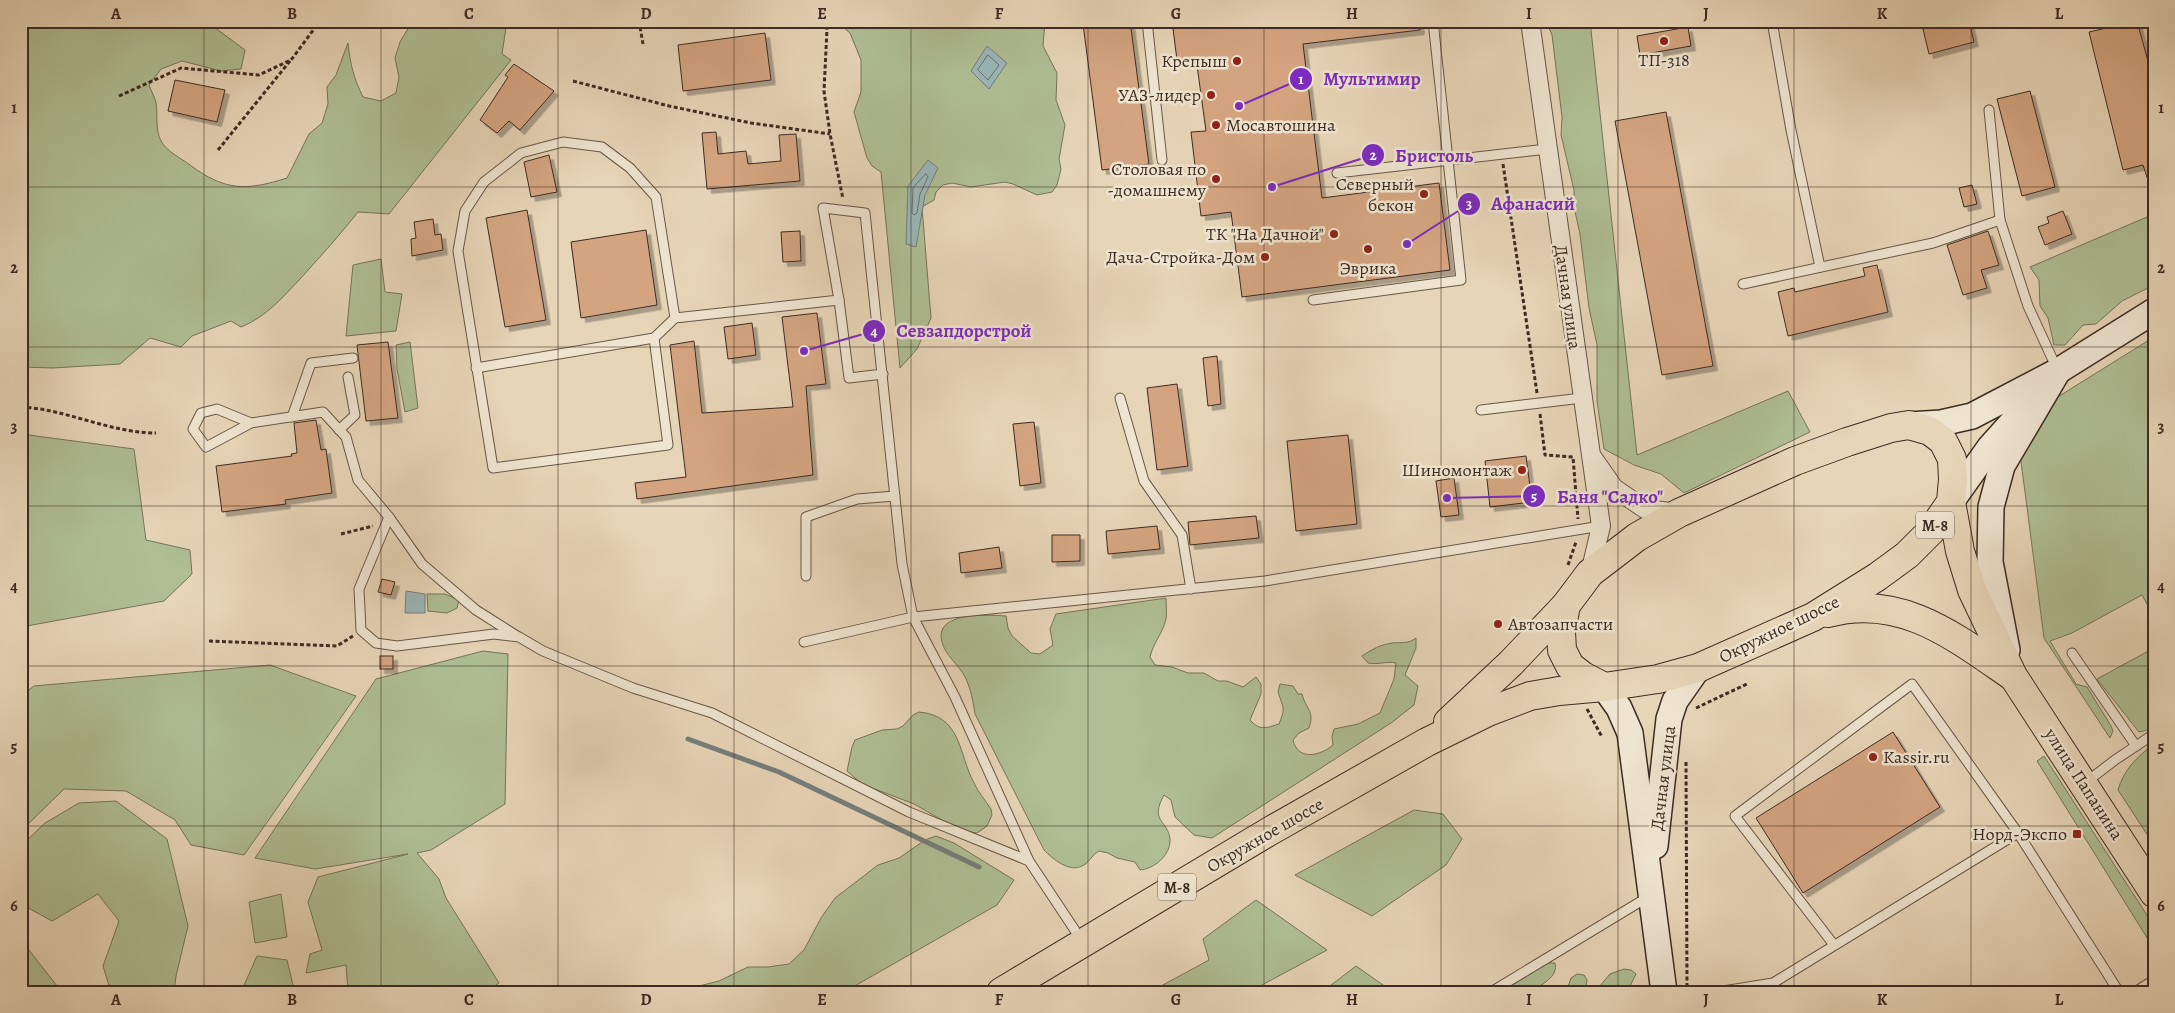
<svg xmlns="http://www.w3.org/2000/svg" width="2175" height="1013" font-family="Alegreya,serif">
	<defs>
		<filter id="shadow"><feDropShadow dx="4.5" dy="4.5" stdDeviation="0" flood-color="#0004"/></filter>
	</defs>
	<rect width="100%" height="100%" fill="#e7d5b7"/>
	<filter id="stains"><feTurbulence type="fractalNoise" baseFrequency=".004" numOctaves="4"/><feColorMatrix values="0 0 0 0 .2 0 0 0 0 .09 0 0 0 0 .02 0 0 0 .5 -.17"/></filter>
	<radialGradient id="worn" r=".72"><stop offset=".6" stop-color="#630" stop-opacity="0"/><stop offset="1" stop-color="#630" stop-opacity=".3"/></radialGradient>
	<g fill="#afbe93" stroke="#76745a">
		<path d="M21,21H206L245,50L241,69L221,71L182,61L161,69L149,85C151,91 155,97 156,103C158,114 155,130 161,141C167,152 181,158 190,165C225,191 246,191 287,178L309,134L322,123L328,104L327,87L336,75L348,43C350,64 354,79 363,97L381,101L396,93L399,77L395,58L400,42L409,27L406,21H507L502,54L511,60L389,214L358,212C340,235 320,257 300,279C282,298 266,317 241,327L231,321L192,336L181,347L150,338L120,364L52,368L21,367Z"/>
		<path d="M841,21H1045L1043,46L1057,73L1056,100L1065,125L1059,159L1061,169L1057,185L1052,192L1037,195L1013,184L1005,182L971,187L952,183L943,185L936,192L934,200L922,207L931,318L917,349L900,368L881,172L872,166L867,158L854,112L861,92V60L850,33L843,27Z"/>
		<path d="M1546,21H1590L1637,455L1788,391L1810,432L1684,493L1661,474L1634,465L1604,449L1597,401V345L1589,308L1580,234L1574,207V190L1561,135L1562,117L1552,35Z"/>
		<path d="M2154,214V285L2122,301L2096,324L2083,325L2065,345H2054L2048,318L2040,306L2039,280L2030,267Z"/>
		<path d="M381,259L385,292L402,294L396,331L346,336L353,265Z"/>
		<path d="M2154,337V617L2142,595L2072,633L2050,641L2076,684L2087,687L2111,726L2113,731L2110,738L2044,638L2016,423Z"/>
		<path d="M410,342L418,408L405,412L397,369L396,345Z"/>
		<path d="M21,434L134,449L146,540L190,550L192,574L164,601L21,627Z"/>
		<path d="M427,594H445L459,600L457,608L447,613L428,611Z"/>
		<path d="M1166,598C1166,605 1167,613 1166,619C1163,633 1153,643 1150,657L1155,665L1172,667L1188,673H1204L1218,681H1227L1243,687L1256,677L1261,684V694L1250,720C1260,731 1266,728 1279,724C1286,707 1283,708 1278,692L1280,684L1293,686L1298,694H1302C1306,710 1315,710 1309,728L1299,733L1293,740C1298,761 1320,756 1333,745L1332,736L1334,729L1358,724L1380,713L1394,679L1396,663C1386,661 1378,665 1368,663L1362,656C1371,650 1381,644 1393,643C1403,642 1408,644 1416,638V648L1405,675L1418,686L1414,705L1391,723L1212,838L1194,835L1175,817L1171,800L1164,795C1149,822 1168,820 1170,839C1171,855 1154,869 1140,870L1135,862L1117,858L1108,853L1099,851C1092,855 1090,861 1084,865C1070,874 1053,859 1044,850L975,714C973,701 971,689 965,677C959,665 945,655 942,642C933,611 989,615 1006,616L1008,628L1012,636L1031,653L1040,654L1053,645L1050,629L1056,614Z"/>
		<path d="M2154,648V728L2139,732L2097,679Z"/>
		<path d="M483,651L508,654L505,804L431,850L417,853L439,879L446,898L499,983L486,992L447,990L348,992L346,965L306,973L310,954L322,950L308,902L318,877L408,854L315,869L255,858L376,679Z"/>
		<path d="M270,665L356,696L244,855L191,845L175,820L126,791L64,789L21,831V696L34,686Z"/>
		<path d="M919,712C962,716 958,753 974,783C978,792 985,800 991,809L992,815L987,826L977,833L971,832L942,820L914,804L862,784L847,771L852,747L855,740L882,730L897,729L903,726L913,715Z"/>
		<path d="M2154,744V845L2118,790C2124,769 2137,757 2154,744Z"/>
		<path d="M2044,756L2154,926V949L2037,761Z"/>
		<path d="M116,801L167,839L188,926L176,976L174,992H111L103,966L119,921L98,894L52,921L21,904V846L45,823L79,803Z"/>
		<path d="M1414,810L1443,814L1462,839L1446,865L1372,916L1295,875Z"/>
		<path d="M936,836L954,843L1014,880L997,905L844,992H697L699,986L719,981L748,967H768L789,964L804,950L821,918L835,898L878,865L899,858L925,840Z"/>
		<path d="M281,894L287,937L255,943L249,902Z"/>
		<path d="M1256,900L1327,950L1249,992H1150L1209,960L1203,939Z"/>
		<path d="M21,940L61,991L60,992H21Z"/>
		<path d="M257,956L287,960L293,985L282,992H241Z"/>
		<path d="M1547,963H1555C1558,976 1545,982 1536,989V992H1500Z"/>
		<path d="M1356,966L1393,992H1322Z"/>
		<path d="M1624,969L1631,970L1636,974L1627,992H1595L1610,974Z"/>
		<path d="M1577,974L1584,975L1587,980L1585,992H1566L1571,978Z"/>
	</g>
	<g fill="#9ab6b8" stroke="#757e7c">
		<path d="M987,46L1007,63L989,89L971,71Z"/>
		<path d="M928,160L938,168L925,195L916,247L906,244L908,186Z"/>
		<path d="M406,591L425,594V613H405Z"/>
	</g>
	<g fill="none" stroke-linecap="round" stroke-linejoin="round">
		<g stroke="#6c706d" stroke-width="1">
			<path d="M988,55L999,65L988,80L978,70Z"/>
			<path d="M926,174L928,177L920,194L917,213L914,215L912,213L913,188Z"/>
		</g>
		<path stroke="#757e7c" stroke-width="5" d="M688,739L779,772L979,867"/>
	</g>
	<g fill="#d4a481" stroke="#3d2b22" filter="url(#shadow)">
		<path d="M1107,21H1130L1149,164L1102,170L1083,24Z"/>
		<path d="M1172,21H1419L1420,30L1303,44L1322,198L1439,183L1450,270L1242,297L1231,212L1201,216L1191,132L1206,131L1196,58L1177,60Z"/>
		<path d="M1952,21H1969L1974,42L1929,54L1923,29Z"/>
		<path d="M2123,21H2137L2154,83V188L2151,189L2143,165L2123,170L2089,32L2124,24Z"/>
		<path d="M1688,27L1691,46L1640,55L1637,36Z"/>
		<path d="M765,33L771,80L683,91L678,45Z"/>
		<path d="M514,64L554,91L520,130L509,121L497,133L480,120L508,77L505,75Z"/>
		<path d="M175,80L225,90L217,122L168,111Z"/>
		<path d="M2030,91L2055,187L2022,196L1997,99Z"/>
		<path d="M1666,112L1713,366L1662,375L1615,121Z"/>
		<path d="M716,132L718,154L746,151L748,164L781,161L779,135L796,134L800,181L707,189L702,133Z"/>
		<path d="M549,155L557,192L531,197L524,162Z"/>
		<path d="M1972,185L1977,204L1964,207L1959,188Z"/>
		<path d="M527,210L546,320L505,327L486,218Z"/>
		<path d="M2063,211L2072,234L2045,245L2038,227L2049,223L2047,217Z"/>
		<path d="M433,219L435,235L441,234L443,250L412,256L411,239L416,238L414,222Z"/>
		<path d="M646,230L657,305L581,318L571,242Z"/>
		<path d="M800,231L801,261L783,262L781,232Z"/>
		<path d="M1988,231L1999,265L1981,270L1987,288L1963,295L1947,245Z"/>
		<path d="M1877,265L1888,312L1788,336L1778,292L1794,288L1795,292L1865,276L1863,268Z"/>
		<path d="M817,313L826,384L806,386L813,475L637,499L635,483L686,477L670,345L694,341L702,413L793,407L782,317Z"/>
		<path d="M752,323L756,355L728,359L724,327Z"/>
		<path d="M388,342L398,418L366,421L357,345Z"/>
		<path d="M1217,356L1221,404L1208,406L1203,358Z"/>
		<path d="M1177,384L1188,466L1157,470L1147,388Z"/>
		<path d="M316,420L321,450L326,449L332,493L285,500L286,504L222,512L216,466L292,456L291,454L297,453L294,423Z"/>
		<path d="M1034,422L1041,483L1020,486L1013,424Z"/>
		<path d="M1348,435L1357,524L1296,531L1287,441Z"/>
		<path d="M1526,456L1532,502L1490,507L1485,461Z"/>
		<path d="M1454,478L1459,515L1441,517L1436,481Z"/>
		<path d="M1256,516L1259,538L1190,545L1188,522Z"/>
		<path d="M1157,526L1160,549L1108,554L1106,531Z"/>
		<path d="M1052,535H1080V561L1052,562Z"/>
		<path d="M999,547L1002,568L961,573L959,553Z"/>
		<path d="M382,579L395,582L391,595L378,592Z"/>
		<rect x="380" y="656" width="13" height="13"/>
		<path d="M1893,732L1940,807L1803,893L1756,818Z"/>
	</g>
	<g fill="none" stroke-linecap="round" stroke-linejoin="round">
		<g stroke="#685647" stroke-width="11">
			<g id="lane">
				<path d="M1147,21L1162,160"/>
				<path d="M1772,21L1791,130L1820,267"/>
				<path d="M1989,110L2000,220L2028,306L2057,369"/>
				<path d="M1337,173L1547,149"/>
				<path d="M1743,284L1933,243L2000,220"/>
				<path d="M1313,300L1461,280L1433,21"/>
				<path d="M654,338L668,445L493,468L458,251L465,211L484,182L521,153L563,142L602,147L630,168L656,197L675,318"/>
				<path d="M476,368L654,338L675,318L839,300"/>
				<path d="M883,374L849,378L839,300L823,208L865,213L902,564L913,617L1265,581L1601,526"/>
				<path d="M1120,398L1144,481L1182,535L1191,589"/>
				<path d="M1481,410L1582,398"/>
				<path d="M292,417L311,363L353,358"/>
				<path d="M251,423L206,447L193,429L201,413L217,409L251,423L323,412L346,437L358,480L389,517L359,589L361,630L376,643L397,646L494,634L519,637L543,651L633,688L712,713L909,812L1029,861"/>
				<path d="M339,430L355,415L348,377"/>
				<path d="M389,517L422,564L476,610L517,636"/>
				<path d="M806,576V517L857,499L895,496"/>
				<path d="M804,642L913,617L955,697L1029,861L1082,941"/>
				<path d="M2072,653L2136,746"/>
				<path d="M2085,783L2115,760L2154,734"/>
				<path d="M1834,945L1735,816L1912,684L2018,833"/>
				<path d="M1491,992L1648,897"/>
				<path d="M1717,992L1773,983L2018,833L2119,992"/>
				<path d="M2135,992L2154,980"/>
			</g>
		</g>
		<g stroke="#685647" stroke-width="20">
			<g id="street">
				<path d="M1530,21L1601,526L1590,573"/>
				<path d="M1593,458L1614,488L1645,509L1679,513"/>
			</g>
		</g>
		<g stroke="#3d2b22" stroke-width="28">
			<g id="secondary">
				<path d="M1909,425L1941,423L1972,416L2058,371L2154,311"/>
				<path d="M1951,502L1990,447L2025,408"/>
				<path d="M2007,650L1990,562L1991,507L2002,466L2058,371"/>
				<path d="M1604,687L1619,708L1630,733L1664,992"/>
				<path d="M1655,846L1669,719L1675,701L1698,668"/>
			</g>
		</g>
		<g stroke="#3d2b22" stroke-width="30">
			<g id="primary">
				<path d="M1951,502L1960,551L1972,590L2013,676L2154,893"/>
				<path d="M1828,613C1901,593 1955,637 2012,676"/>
				<path d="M1448,722L1511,663L1566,605"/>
				<path d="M1001,992L1270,831L1427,742L1488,712L1530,696L1559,691L1604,687L1658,679L1698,668L1813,617L1877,577L1907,555L1931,531L1951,502L1953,479L1952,459L1943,441L1930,431L1909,425L1891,428L1847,442L1795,461L1679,513L1637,537L1590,573L1566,605L1561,632L1562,650L1570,666L1583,676L1604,687"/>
			</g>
		</g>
		<g stroke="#3d2b22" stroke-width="3" stroke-dasharray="4 2.5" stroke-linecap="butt">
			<path d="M639,21L643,44"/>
			<path d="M821,21L827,29L824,91L830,134L843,199"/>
			<path d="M573,81L669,106L751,123L830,134"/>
			<path d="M119,96L181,68L259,75L291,60L320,21"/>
			<path d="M218,150L290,61"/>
			<path d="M1503,164L1537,393"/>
			<path d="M21,407C66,409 110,433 156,433"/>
			<path d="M1540,414L1545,455L1573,457L1578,519"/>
			<path d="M341,534L373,526"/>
			<path d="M1568,565L1576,542"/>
			<path d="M209,641L337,646L353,636"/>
			<path d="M1696,708L1747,684"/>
			<path d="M1587,709L1602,737"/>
			<path d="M1686,762L1687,992"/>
		</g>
		<use href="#lane" stroke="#efe4d0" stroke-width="9"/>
		<use href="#street" stroke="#efe4d0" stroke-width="18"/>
		<use href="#secondary" stroke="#efe4d0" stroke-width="25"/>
		<use href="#primary" stroke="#e7d5b7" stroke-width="28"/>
	</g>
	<path fill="none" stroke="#3d2b22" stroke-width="1" stroke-opacity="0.55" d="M204,21V992M381,21V992M558,21V992M734,21V992M911,21V992M1088,21V992M1264,21V992M1441,21V992M1618,21V992M1794,21V992M1971,21V992M21,187H2154M21,347H2154M21,506H2154M21,666H2154M21,826H2154"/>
	<g fill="#8f2418" stroke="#efe4d0" stroke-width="2">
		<circle cx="1664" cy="41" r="5"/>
		<circle cx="1237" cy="61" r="5"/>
		<circle cx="1211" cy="95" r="5"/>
		<circle cx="1216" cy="125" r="5"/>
		<circle cx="1216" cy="179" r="5"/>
		<circle cx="1424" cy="194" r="5"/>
		<circle cx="1334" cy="234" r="5"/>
		<circle cx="1368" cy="249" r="5"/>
		<circle cx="1265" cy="257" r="5"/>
		<circle cx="1522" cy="470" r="5"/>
		<circle cx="1498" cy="624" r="5"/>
		<circle cx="1873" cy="757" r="5"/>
		<rect x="2072" y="829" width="10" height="10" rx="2.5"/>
	</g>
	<g text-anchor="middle" stroke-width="5" stroke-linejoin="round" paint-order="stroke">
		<g fill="#efe4d0" stroke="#726256" stroke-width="1">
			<rect x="1916" y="511.5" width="38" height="27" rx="4"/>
			<rect x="1158" y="873.5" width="38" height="27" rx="4"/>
		</g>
		<g font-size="16" font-weight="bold" fill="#3d2b22">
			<text x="1935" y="531">М-8</text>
			<text x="1177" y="893">М-8</text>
		</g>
		<g font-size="18" fill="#3d2b22" stroke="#efe4d0" text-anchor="end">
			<text x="1664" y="66" text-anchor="middle">ТП-318</text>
			<text x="1227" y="67">Крепыш</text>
			<text x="1201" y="101">УАЗ-лидер</text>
			<text x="1226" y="131" text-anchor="start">Мосавтошина</text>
			<text x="1206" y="175">Столовая по<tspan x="1206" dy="21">-домашнему</tspan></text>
			<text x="1414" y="190">Северный<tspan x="1414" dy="21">бекон</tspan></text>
			<text x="1324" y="240">ТК "На Дачной"</text>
			<text x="1255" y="263">Дача-Стройка-Дом</text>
			<text x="1368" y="274" text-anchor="middle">Эврика</text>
			<text x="1512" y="476">Шиномонтаж</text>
			<text x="1508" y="630" text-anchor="start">Автозапчасти</text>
			<text x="1883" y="763" text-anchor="start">Kassir.ru</text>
			<text x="2067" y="840">Норд-Экспо</text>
		</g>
		<g font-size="18" fill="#3d2b22" stroke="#efe4d0">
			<text transform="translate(1568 297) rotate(82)" y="6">Дачная улица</text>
			<text transform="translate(1779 629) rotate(-26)" y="6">Окружное шоссе</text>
			<text transform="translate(1663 778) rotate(-83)" y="6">Дачная улица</text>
			<text transform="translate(2084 784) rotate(57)" y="6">улица Папанина</text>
			<text transform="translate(1265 835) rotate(-30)" y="6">Окружное шоссе</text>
		</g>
	</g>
	<path fill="none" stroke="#7b2cbf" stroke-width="2" d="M1239 106L1301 79M1272 187L1373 155M1407 244L1469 204M804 351L874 331M1447 498L1534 496"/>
	<g fill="#7b2cbf" stroke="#efe4d0" stroke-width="2">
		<circle cx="1239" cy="106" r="5"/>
		<circle cx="1272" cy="187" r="5"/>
		<circle cx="1407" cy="244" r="5"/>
		<circle cx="804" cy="351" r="5"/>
		<circle cx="1447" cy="498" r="5"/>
		<circle cx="1301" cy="79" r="12"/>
		<circle cx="1373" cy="155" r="12"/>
		<circle cx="1469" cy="204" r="12"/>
		<circle cx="874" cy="331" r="12"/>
		<circle cx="1534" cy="496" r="12"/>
	</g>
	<g font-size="15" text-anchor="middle" font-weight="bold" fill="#fff">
		<text x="1301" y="84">1</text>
		<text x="1373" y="160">2</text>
		<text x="1469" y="209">3</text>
		<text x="874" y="336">4</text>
		<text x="1534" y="501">5</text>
	</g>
	<g font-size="19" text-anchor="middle" font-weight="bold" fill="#7b2cbf" stroke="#efe4d0" stroke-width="5" stroke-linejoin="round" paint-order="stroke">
		<text x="1372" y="85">Мультимир</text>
		<text x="1434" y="162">Бристоль</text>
		<text x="1533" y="210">Афанасий</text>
		<text x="964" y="337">Севзапдорстрой</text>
		<text x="1610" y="503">Баня "Садко"</text>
	</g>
	<rect width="2175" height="1013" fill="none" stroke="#e7d5b7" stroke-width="55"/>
	<rect x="28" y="28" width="2120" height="958" fill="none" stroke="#3d2b22" stroke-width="2"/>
	<g font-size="16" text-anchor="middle" font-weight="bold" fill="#3d2b22">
		<text x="116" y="19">A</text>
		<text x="292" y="19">B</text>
		<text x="469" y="19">C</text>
		<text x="646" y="19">D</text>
		<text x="822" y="19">E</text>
		<text x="999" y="19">F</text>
		<text x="1176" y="19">G</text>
		<text x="1352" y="19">H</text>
		<text x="1529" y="19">I</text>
		<text x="1706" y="19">J</text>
		<text x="1882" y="19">K</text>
		<text x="2059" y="19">L</text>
		<text x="14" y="113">1</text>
		<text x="2161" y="113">1</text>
		<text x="14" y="273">2</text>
		<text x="2161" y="273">2</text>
		<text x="14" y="432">3</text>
		<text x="2161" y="432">3</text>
		<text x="14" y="592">4</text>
		<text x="2161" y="592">4</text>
		<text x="14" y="752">5</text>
		<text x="2161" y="752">5</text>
		<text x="14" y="911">6</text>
		<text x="2161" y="911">6</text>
		<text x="116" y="1005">A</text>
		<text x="292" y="1005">B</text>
		<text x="469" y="1005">C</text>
		<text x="646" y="1005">D</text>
		<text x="822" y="1005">E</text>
		<text x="999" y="1005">F</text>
		<text x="1176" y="1005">G</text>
		<text x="1352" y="1005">H</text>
		<text x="1529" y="1005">I</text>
		<text x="1706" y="1005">J</text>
		<text x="1882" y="1005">K</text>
		<text x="2059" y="1005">L</text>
	</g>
	<rect width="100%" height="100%" filter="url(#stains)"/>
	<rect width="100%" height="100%" fill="url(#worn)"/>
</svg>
